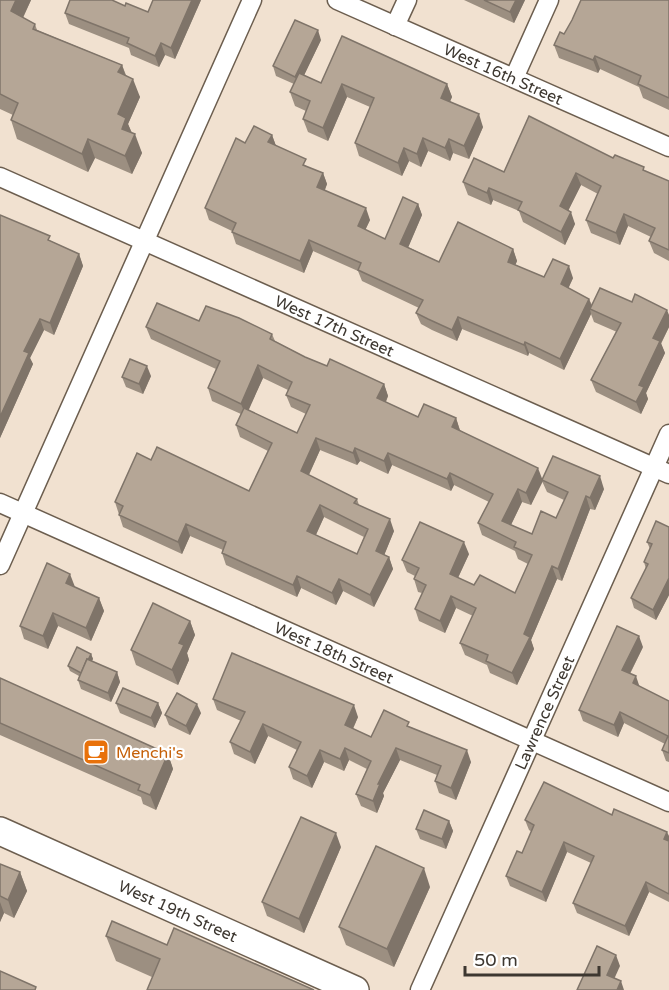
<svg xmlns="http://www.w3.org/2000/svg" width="669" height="990" font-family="'Varela Round',sans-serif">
	<rect width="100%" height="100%" fill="#f1e1d0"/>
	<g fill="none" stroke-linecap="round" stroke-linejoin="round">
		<g stroke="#6c5e4f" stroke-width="21">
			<g id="street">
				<path id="s1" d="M337,0L669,147"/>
				<path d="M395,26L407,0"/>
				<path d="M514,78L549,0"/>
				<path id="s2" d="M0,177L669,474"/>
				<path id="s3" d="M0,503L669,802"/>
				<path d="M0,565L252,0"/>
				<path id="s4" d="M420,990L669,434"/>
			</g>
		</g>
		<g stroke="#6c5e4f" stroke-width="30">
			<g id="secondary">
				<path id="s5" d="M0,831L355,990"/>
			</g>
		</g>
		<use href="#street" stroke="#fff" stroke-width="18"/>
		<use href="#secondary" stroke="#fff" stroke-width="27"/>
	</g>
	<g fill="#9c8f81" fill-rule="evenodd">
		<path d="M0,0H31L23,18L35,24L37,30L122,65L126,75L140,97L128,124L132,133L142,153L132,174L95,158L88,172L17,139L11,120L13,115L0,109Z"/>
		<path d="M201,0L175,59L165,55L159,67L131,55L129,48L69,24L65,13L125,6L148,12Z"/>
		<path d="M464,0H525L514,23Z"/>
		<path d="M669,0V110L643,98L639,87L600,69L598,73L559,58L554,45L564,34Z"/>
		<path d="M321,40L304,75L321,83L447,84L452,97L450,101L483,127L469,159L453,153L450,161L428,151L421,167L409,161L402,176L359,156L355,143L370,107L347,97L328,141L308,132L303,119L306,111L295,106L290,92L294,84L276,76L273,66Z"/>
		<path d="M272,135L276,146L308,167L323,173L327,184L325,190L370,220L365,230L385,239L418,204L422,215L408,247L439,262L513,249L517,261L515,265L544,277L573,278L568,288L589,299L592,305L632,302L669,315V327L661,344L665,353L646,393L648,399L641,414L596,392L591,380L617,332L594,322L591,314L564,370L529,353L528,356L462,329L457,341L432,330L421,324L416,313L419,308L362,281L358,271L313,251L304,273L236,244L232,232V231L209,220L205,208Z"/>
		<path d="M613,158L669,181V261L654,253L649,241L651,237L628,226L620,245L591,233L586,220L598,194L581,185L568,211L575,224L565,245L523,222L519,211L493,200L491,205L468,195L463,182L504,172Z"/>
		<path d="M0,215L53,242L79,254L83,266L54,335L44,330L30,358L33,364L0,438Z"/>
		<path d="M199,321L272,334L275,341L305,357L327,366L384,384L388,396L386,402L418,417L456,418L460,430L542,480L604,489L595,510L590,509L562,581L557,579L531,640L534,649L517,685L490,673L487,665L465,655L460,643L473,616L456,608L445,633L419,621L415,609L422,593L418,592L414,579L415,576L407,572L402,560L469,554L458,578L474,585L515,593L528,564L518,559L515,551L482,535L478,523L489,502L454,485L451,491L392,465L388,474L360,461L357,465L320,450L309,475L357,499L359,505L394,531L384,555L389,557L393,569L374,607L343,591L336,605L301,588L297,597L226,565L222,553L223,550L190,536L182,554L123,527L115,502L151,460L249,491L268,451L240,437L236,425L241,414L212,401L208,388L216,369L151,339L146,327ZM263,378L288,390L286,395L291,407L306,414L297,433L248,410ZM542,481L547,492L564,500L556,518L532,534L511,525L522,502L531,505ZM324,517L364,537L357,554L316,535Z"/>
		<path d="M151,376L143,394L126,387L122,377Z"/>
		<path d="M669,527V595L656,620L634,608L631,598L646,569L644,562L650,549L647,542Z"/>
		<path d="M75,587L99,598L104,611L91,641L58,626L48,649L24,639L20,626Z"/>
		<path d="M190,621L195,635L187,653L189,660L178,685L136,665L131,650Z"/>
		<path d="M643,647L630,674L640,687L669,701V762L666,761L662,750L665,744L624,723L618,737L583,721L579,710Z"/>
		<path d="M91,654L93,659L91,661L117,672L120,682L111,702L81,689L78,680L79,676L70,671L68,666Z"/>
		<path d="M0,678L168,754L173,769L156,810L143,804L141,797L0,735Z"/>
		<path d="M213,699L358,717L353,729L371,737L411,727L471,762L456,800L439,793L435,781L437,775L400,760L383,793L384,796L377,813L361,806L356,794L367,769L349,760L344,771L324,762L312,788L293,779L289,767L297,750L268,736L255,764L234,754L230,742L241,721L217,710Z"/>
		<path d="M116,703H158L162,713L155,728L120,713Z"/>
		<path d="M201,713L190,735L169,725L165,715Z"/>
		<path d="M612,815L669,836V902L649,892L629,936L577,913L573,903L591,863L567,852L546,902L510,886L506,876L522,853L532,832L529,830L525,820Z"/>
		<path d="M449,821L453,831L446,849L420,839L416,829Z"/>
		<path d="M341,847L304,933L267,916L262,902Z"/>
		<path d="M0,864L20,872L27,891L14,918L4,913L0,922Z"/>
		<path d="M430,887L394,967L346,945L339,927Z"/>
		<path d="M106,936L167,945L152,977L116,961Z"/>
	</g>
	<g fill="#7f7469">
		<path d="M16,0H31L17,30L11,11Z"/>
		<path d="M192,0H201L175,59L171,48Z"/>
		<path d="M516,0H525L514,23L510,12Z"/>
		<path d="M318,30L321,40L299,86L295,77Z"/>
		<path d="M161,43L165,55L159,67L155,56Z"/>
		<path d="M595,56L600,69L598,73L593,60Z"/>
		<path d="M122,65L128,83L118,72Z"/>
		<path d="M133,79L140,97L128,124L133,136L122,129L118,114Z"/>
		<path d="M342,84L347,97L328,141L323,128Z"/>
		<path d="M447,84L452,97L446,111L441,98Z"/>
		<path d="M479,114L483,127L469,159L464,146Z"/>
		<path d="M135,134L142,153L132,174L125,156Z"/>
		<path d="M272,135L276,146L268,142Z"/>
		<path d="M423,138L428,151L421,167L417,154Z"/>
		<path d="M88,139L95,158L88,172L82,154Z"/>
		<path d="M449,139L453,153L450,161L445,148Z"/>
		<path d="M404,148L409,161L402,176L398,163Z"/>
		<path d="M323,173L327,184L321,199L317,187Z"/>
		<path d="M576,173L581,185L564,219L560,206Z"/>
		<path d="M489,188L493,200L491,205L487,193Z"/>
		<path d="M418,204L422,215L405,255L400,244Z"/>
		<path d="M366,208L370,220L362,237L358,226Z"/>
		<path d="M571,212L575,224L565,245L561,232Z"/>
		<path d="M624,214L628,226L620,245L616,233Z"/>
		<path d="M309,240L313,251L304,273L300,261Z"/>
		<path d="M513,249L517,261L512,273L508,262Z"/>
		<path d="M79,254L83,266L54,335L50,323Z"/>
		<path d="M569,266L573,278L565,296L561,284Z"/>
		<path d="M589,299L593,310L590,309L591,314L564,370L560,359Z"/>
		<path d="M667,310L669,315V327L661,343L665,353L646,393L648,399L641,414L636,402L639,385L653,338Z"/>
		<path d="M458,317L462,329L457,341L452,330Z"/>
		<path d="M40,319L44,330L30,358L33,364L0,438V417L24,351Z"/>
		<path d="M525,342L529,353L528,356L524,345Z"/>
		<path d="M258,365L263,378L246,416L241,404Z"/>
		<path d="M147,366L151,376L143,394L139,384Z"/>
		<path d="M384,384L388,396L382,410L377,398Z"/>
		<path d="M456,418L460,431L452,427Z"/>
		<path d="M316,438L320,450L305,483L301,471Z"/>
		<path d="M355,448L360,461L357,465L353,453Z"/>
		<path d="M388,453L392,465L388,474L384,461Z"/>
		<path d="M538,468L543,481L531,505L526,493Z"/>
		<path d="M450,473L454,485L451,491L447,479Z"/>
		<path d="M600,476L604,489L595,510L590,498Z"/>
		<path d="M518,489L522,502L507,533L502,521Z"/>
		<path d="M586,496L590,509L562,581L558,569Z"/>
		<path d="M320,505L324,517L312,543L307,531Z"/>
		<path d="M390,519L394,531L381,563L376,551Z"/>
		<path d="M186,524L190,536L182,554L178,542Z"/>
		<path d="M464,542L469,554L454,586L450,574Z"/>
		<path d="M389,557L393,569L374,607L370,595Z"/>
		<path d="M552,566L557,579L531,640L534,649L517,685L512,673L524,634Z"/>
		<path d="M70,574L75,587L71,596L66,583Z"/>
		<path d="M297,576L301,588L297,597L293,585Z"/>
		<path d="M669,578V595L656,620L653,610Z"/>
		<path d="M339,579L343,591L336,605L332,593Z"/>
		<path d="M451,596L456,608L445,633L440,621Z"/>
		<path d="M99,598L104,611L91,641L86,628Z"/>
		<path d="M53,613L58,626L48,649L43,636Z"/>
		<path d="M190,621L195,635L187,653L189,660L178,685L172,670L179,643Z"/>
		<path d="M639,636L643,647L626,681L622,670Z"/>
		<path d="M91,654L93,659L83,678L81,673Z"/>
		<path d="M117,672L120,682L111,702L108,693Z"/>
		<path d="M636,676L640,688L633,683Z"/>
		<path d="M158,703L162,713L155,728L151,718Z"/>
		<path d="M197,704L201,713L190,735L186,726Z"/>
		<path d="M354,705L358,717L349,737L345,725Z"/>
		<path d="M620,712L624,723L618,737L614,725Z"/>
		<path d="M263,724L268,736L255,764L250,752Z"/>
		<path d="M345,748L349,760L344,771L340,759Z"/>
		<path d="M396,748L400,760L383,793L384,796L377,813L373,801L378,784Z"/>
		<path d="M320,750L324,762L312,788L307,776Z"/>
		<path d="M467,750L471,762L456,800L451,788Z"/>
		<path d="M168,754L173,769L156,810L150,795Z"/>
		<path d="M449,821L453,831L446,849L442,839Z"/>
		<path d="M667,832L669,836V846L664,839Z"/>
		<path d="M336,833L341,847L304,933L299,919Z"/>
		<path d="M564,842L567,852L546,902L542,892Z"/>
		<path d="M424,868L430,887L394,967L387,949Z"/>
		<path d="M20,872L27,891L14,918L8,900Z"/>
		<path d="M646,882L649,892L629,936L625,926Z"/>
		<path d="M0,902L4,913L0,922Z"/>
		<path d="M616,955L620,966L611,986L607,975Z"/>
		<path d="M621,981L624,990H617Z"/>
	</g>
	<g fill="#b5a696" stroke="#7f7469" stroke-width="1.5" fill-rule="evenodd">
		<path d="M0,0H16L11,11L35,24L33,29L122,65L118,72L133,79L118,114L126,118L122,129L135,134L125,156L88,139L82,154L11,120L18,103L0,94Z"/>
		<path d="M70,0H112L125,6L126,3L148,12L153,0H192L171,48L161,43L155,56L127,43L129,38L65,13Z"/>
		<path d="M484,0H516L510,12Z"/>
		<path d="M581,0H669V98L638,84L641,76L595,56L593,60L554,45L560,32L564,34L572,20Z"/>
		<path d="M295,20L318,30L295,77L273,66Z"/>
		<path d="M342,36L447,84L441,98L479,114L464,146L449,139L445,148L423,138L417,154L404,148L398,163L355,143L374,98L342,84L323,128L303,119L310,101L290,92L299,73L321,83Z"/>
		<path d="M529,116L613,158L615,155L644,167L643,170L669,181V250L649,241L655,228L624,214L616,233L586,220L601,186L576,173L560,206L571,212L561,232L518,210L522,202L489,188L487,193L463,182L474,158L504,172Z"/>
		<path d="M254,126L272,135L268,142L306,159L303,165L323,173L317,187L366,208L358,226L385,239L403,197L418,204L400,244L439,262L458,222L513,249L508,262L544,277L553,259L569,266L561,284L589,299L560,359L525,342L524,345L458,317L452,330L428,319L416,313L423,300L358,270L361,263L309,240L300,261L232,232L236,223L205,208L236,138L245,143Z"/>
		<path d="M0,215L50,236L48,240L79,254L50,323L40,319L24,351L29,353L0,417Z"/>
		<path d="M600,288L632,302L635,294L667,310L653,338L660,341L639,385L644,387L636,402L591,380L621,323L590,309Z"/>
		<path d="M157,303L199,321L206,306L239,318L272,334L270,339L305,357L327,366L330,359L384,384L377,398L418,417L424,404L456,418L452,427L538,468L526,493L518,489L502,521L532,534L541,511L556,518L568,492L542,480L553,456L600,476L590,498L586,496L558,569L552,566L524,634L530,637L512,673L486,661L488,655L460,643L476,608L451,596L440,621L415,609L426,585L414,579L419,568L402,560L420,522L464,542L450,574L474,585L480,575L515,593L532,555L514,547L516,542L478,523L493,494L450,473L447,479L388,453L384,461L355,448L353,453L316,438L301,471L357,499L354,503L390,519L376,551L389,557L370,595L339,579L332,593L297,576L293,585L222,553L226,542L186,524L178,542L119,515L123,506L115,502L137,453L151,460L157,447L249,491L272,443L236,425L244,408L297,433L310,405L286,395L292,382L258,365L241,404L208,388L220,361L146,327ZM320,505L368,529L357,554L307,531Z"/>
		<path d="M130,359L147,366L139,384L122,377Z"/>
		<path d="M656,521L669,527V578L653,610L631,598L648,564L644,562L652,544L647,542Z"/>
		<path d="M47,563L70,574L66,583L99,598L86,628L53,613L43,636L20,626Z"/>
		<path d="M153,603L190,621L179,643L184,645L172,670L131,650Z"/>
		<path d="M617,626L639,636L622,670L636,676L633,683L669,701V753L662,750L668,736L620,712L614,725L579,710Z"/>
		<path d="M77,647L91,654L88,660L87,659L81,673L68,666Z"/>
		<path d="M232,653L354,705L345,725L371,737L384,710L409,722L407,726L467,750L451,788L435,781L441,766L396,748L378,784H380L373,801L356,794L371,761L345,748L340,759L320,750L307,776L289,767L301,742L263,724L250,752L230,742L245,712L213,699Z"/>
		<path d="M87,659L117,672L108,693L78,680Z"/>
		<path d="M0,678L168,754L150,795L138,790L140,785L0,723Z"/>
		<path d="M123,688L158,703L151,718L116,703Z"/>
		<path d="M177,693L197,704L186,726L165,715Z"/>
		<path d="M544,782L612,815L614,809L667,832L664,839L669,841V894L646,882L625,926L573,903L594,856L564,842L542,892L506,876L517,851L522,853L534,825L525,820Z"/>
		<path d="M424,810L449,821L442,839L416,829Z"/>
		<path d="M301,817L336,833L299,919L262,902Z"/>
		<path d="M376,846L424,868L387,949L339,927Z"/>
		<path d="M0,864L20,872L8,900L0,896Z"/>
		<path d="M112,921L167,945L174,928L314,990H147L160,959L106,936Z"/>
		<path d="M597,946L616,955L607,975L621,981L617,990H577Z"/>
		<path d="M0,971L36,987L35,990H0Z"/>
	</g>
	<defs>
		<g id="cafe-square" transform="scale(1.35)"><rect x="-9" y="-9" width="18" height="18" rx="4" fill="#e8710a" stroke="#fff"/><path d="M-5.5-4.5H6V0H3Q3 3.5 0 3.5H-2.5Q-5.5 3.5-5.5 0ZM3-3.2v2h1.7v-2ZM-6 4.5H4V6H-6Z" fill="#fff"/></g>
	</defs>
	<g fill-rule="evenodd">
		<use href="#cafe-square" x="96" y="752"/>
	</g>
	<g text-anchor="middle" stroke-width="4.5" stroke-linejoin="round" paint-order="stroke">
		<g font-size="16" fill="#3d3730" stroke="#fff">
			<text dy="6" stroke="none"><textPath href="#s1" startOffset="182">West 16th Street</textPath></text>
			<text dy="6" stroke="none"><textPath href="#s2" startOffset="366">West 17th Street</textPath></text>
			<text dy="6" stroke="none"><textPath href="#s3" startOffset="366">West 18th Street</textPath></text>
			<text dy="6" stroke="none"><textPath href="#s4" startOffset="304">Lawrence Street</textPath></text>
			<text dy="6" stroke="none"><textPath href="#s5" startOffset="195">West 19th Street</textPath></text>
		</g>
		<g font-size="16" fill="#c56008" stroke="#fff" text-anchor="start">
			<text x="116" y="758">Menchi's</text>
		</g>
	</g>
	<path d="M465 966v9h134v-9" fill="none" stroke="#3d3730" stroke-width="3"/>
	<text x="474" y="966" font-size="18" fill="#3d3730" stroke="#ffffff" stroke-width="4.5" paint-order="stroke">50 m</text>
</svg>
